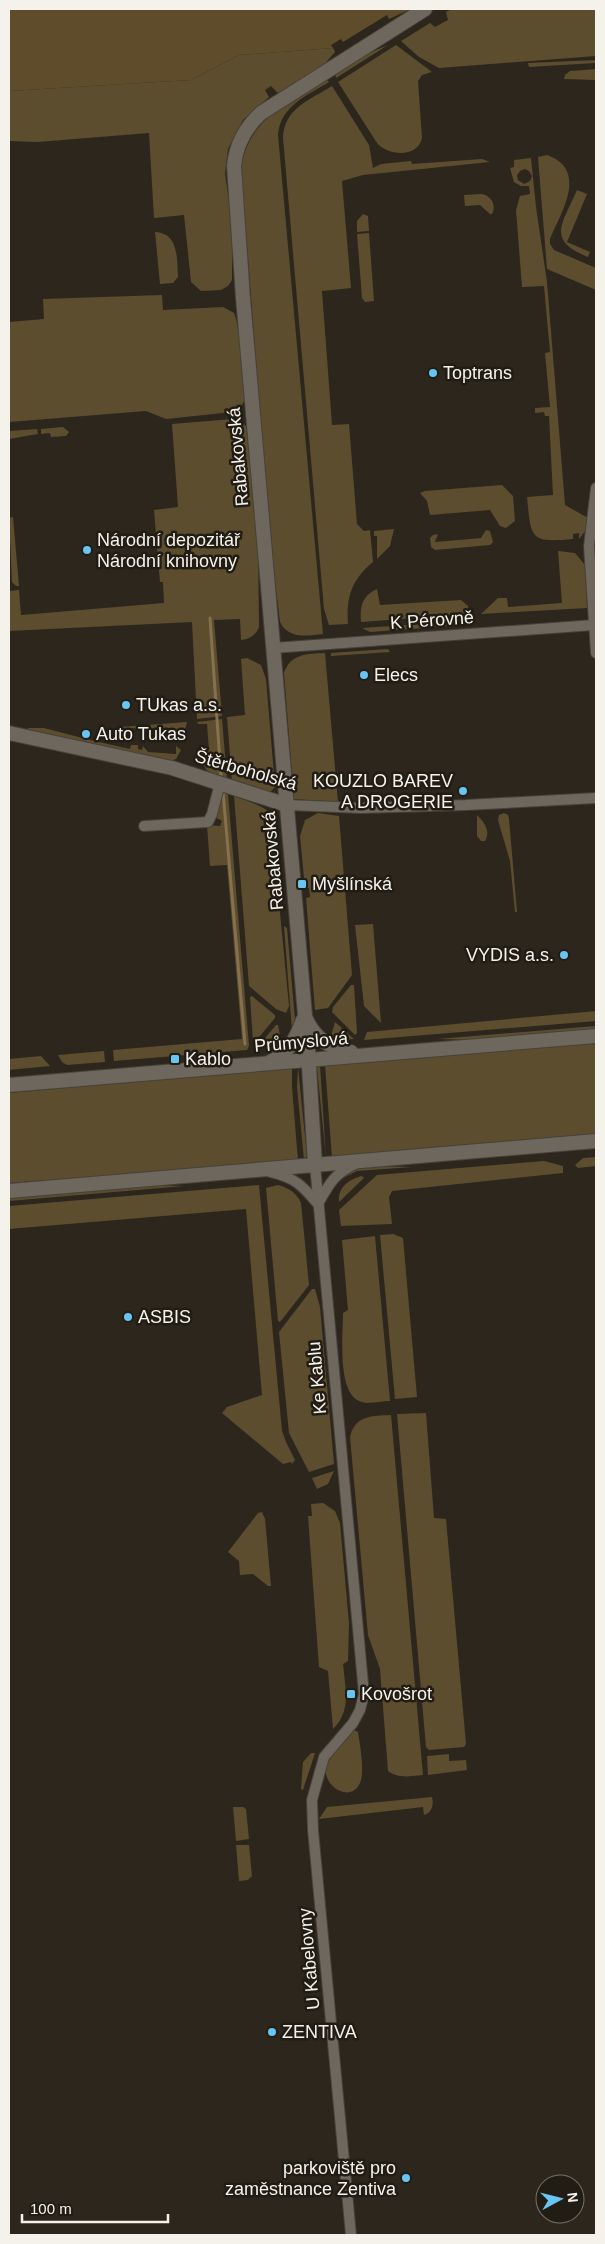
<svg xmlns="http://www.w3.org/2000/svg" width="605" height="2244" font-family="Arial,sans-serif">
	<rect width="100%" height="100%" fill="#2c261d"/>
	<g fill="#5d4d2f" fill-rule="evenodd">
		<path d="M452,9H596V56L439,68L419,57L401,41L430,23L435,27L448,20L446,12Z"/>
		<path d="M388,45L336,78L335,73L357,58Z"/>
		<path d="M396,45L432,72L422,75L418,81L422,138C418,158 388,156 377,143L338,82Z"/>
		<path d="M333,48L335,52L322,67L278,93L271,86L265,90L269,97L243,120L228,149L225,173L232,225V280L228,286L221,290L201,291L191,282L184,215L154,218L149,133L38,142L9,141V91L191,80L239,55Z"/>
		<path d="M596,60V63L529,67L528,63Z"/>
		<path d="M596,69V80L564,79L565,75L570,71Z"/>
		<path d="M327,80L329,82C308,95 280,106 278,135L323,634C307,636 288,639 280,622L270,540L241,169C247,121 285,105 322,81Z"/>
		<path d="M332,86L369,145L373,168L381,164L411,161L412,164L482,159L490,162L363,175L342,181L351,288L322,291L332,425L349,424L357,524L364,531L370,530L373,562C352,579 346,597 348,624L329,625L324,609L283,138C284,108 310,100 332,86Z"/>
		<path d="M547,155C589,170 561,212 550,239V244L554,250L596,268V290L547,269L538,157Z"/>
		<path d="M531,158L536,207L547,282L565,505L588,518L586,530L579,539V533L573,534V539C530,543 531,539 527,497L553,495L549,416H545L544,412L535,413V408L550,407L545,353L550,352L544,286L522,287L516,210L520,196L530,194L529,186H521L514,182L510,168L514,167V160ZM525,169L529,171L532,176L530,181L524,184L518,180L517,175L520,171Z"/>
		<path d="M577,190L587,194L567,242L590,252L588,257C545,240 563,223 577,190Z"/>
		<path d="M482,194C491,196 497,205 492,214H490L480,205L465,206L464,195Z"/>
		<path d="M363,214L368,216L369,231L357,232V221Z"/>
		<path d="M155,232C179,233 177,259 178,277L173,283L160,284Z"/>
		<path d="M369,233L374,301L365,302L362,298L357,234Z"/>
		<path d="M162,295L163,310L223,307L234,313C239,323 247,387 245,398C244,405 237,410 232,412L166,419L146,411L9,422V322L44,319L43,299Z"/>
		<path d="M233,419L245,425L249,432L258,540L259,627C257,634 249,640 241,640L240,619L214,620L222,716L197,719L192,622L9,631V591L19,590L21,615L164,603L163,582H160L154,510L178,507L172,424Z"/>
		<path d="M63,427L69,432L66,436L51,437L50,433L41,434V429Z"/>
		<path d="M37,429L38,434L9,439V431Z"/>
		<path d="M502,485L513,496L515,521L506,528L500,526L490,510L430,515L427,501L420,493L425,491Z"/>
		<path d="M13,517L19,586H16L12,582L9,518Z"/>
		<path d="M394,529L390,546L377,559V536H374V531Z"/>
		<path d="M486,530L490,531L493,542L490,545L435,550L431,547L430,538L433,535L438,534L435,542L481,538Z"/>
		<path d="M558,551L575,553L585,565L587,608L481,614L498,598H507L508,607L562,603Z"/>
		<path d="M377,589L380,605L461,600L468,606L469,614L361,622C360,606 362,596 377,589Z"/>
		<path d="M467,621L462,625L370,632L362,628Z"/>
		<path d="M388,649L390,652L331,656V653Z"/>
		<path d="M325,653L338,802L294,799L284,673C291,653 307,654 325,653Z"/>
		<path d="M247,658L261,665L266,679L275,787L269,793L232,781L227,717L245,715L241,659Z"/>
		<path d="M222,719L227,779C209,773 202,773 203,752L209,750L207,724H198L197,722Z"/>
		<path d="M187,722L185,730L179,737L177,730L161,729V733H157V729L126,728V735L120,733V727Z"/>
		<path d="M28,728H44L90,740L130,749L131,745H138V749L142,750L143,746L148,752L176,754V746L181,750L176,759L168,762L28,730Z"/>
		<path d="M222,792L228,794L249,1046L247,1050L114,1061L113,1050L242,1039L227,865L210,866L207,825L220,826L222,821L215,817Z"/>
		<path d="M234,796C281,813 275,812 279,860L275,861L289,1006L286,1013L276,1009L249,986Z"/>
		<path d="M318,813L339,816L352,975L328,1008L315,1010L306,898L310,897L309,888H305L300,836L305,820Z"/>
		<path d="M504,813L508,815L509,819L517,912H515L510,861L498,820L499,815Z"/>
		<path d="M477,815C484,822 491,831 485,841H481L477,836Z"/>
		<path d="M373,924L381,1023L364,1006L355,925Z"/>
		<path d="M284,926L287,928L295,1019L292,1031Z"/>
		<path d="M351,985H354L357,1033L355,1035L332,1012L333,1007Z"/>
		<path d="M252,996L275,1015V1018L255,1042L253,1041L250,997Z"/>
		<path d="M596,1011V1021L364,1040L367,1032Z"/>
		<path d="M335,1022L354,1039L340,1040L331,1036Z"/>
		<path d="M276,1025H278L280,1036L279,1042L264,1048L256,1049Z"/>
		<path d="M596,1026V1030L475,1040L437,1039Z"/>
		<path d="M596,1043V1134L332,1158L325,1065Z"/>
		<path d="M104,1051L105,1062L67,1065L62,1062L58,1055Z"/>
		<path d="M41,1056L50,1066L9,1070V1059Z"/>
		<path d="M318,1065H320L326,1158L317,1068Z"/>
		<path d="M292,1067V1087L298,1161L9,1183V1093Z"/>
		<path d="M298,1067L307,1156L304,1160L297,1087Z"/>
		<path d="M596,1157V1166L578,1168L575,1165L583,1158Z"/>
		<path d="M544,1161L563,1166V1173L392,1191L389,1197L392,1224L341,1226L339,1210L377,1175Z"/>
		<path d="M376,1166L412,1167L357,1171L341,1179L355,1168Z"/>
		<path d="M362,1176L364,1178L339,1202C337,1187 350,1179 362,1176Z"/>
		<path d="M144,1185L184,1186L9,1201V1196Z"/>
		<path d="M259,1185L282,1431L286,1442L295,1460L292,1464L291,1462L283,1464L222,1413L227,1407L262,1395L246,1209L9,1229V1206Z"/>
		<path d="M278,1185C289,1188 297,1193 301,1203L309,1285L280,1322L278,1321L266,1188Z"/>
		<path d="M393,1234L403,1238L417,1397L395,1399L380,1235Z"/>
		<path d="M375,1236L390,1401C380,1401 368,1405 359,1401C337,1392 343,1333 343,1313L348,1310L342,1240Z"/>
		<path d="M312,1289H315L320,1307L334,1464L309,1472L289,1433L279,1332Z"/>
		<path d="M426,1413L434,1518L446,1519L466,1744L464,1747L429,1750L426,1747L397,1414Z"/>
		<path d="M391,1415L423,1775C410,1776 399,1779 388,1771L380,1669L368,1635L350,1437C355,1415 372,1416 391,1415Z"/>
		<path d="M334,1471L328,1484L317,1489L312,1478Z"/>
		<path d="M323,1503L335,1511L340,1523L349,1623L348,1661L343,1664C345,1687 352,1711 333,1729L328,1671L319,1667L308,1516H312L311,1504Z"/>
		<path d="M262,1512L265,1519L271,1586H268L253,1574L240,1575L239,1561L228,1552L258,1513Z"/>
		<path d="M354,1730L358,1732C360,1745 365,1772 360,1783C350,1805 319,1784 327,1764C332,1752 346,1740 354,1730Z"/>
		<path d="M311,1753H315L303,1790L301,1789L303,1762Z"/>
		<path d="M449,1754V1761L466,1760L467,1770L428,1775L427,1756Z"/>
		<path d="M432,1797C434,1804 432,1813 424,1815L423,1807L319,1819L327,1807Z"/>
		<path d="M233,1807H243L246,1809L249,1839L236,1841Z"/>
		<path d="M236,1845H249L252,1876L248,1880L239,1881Z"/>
	</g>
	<path fill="#5f4c2a" d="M9,9H411L389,19L387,15L343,42L341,39L331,45L333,48L239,55L191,80L9,91Z"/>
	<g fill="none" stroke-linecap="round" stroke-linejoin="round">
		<g stroke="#85714e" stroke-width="3">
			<path d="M210,618L221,777"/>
			<path d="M223,792L245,1044"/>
		</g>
		<g stroke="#464139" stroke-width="12">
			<g id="street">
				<path d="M596,488L589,546L596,653"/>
				<path d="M273,648L594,625"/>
				<path d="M287,805L361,808L466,805L596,798"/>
				<path d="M144,826L208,822L212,814L220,783"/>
				<path d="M315,1165L364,1694L360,1710L353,1723L324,1757L312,1800L313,1830L351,2235"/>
				<path d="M270,1172C295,1178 301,1184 318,1204"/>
				<path d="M318,1204C329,1184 334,1174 355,1164"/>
			</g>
		</g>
		<g stroke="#464139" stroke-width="16">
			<g id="secondary">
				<path d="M9,733L172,768L287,805"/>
				<path d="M306,1019C315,1039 330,1048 351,1052"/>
				<path d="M270,1062C289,1053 296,1039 303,1020"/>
				<path d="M9,1085L596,1036"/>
				<path d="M315,1165L308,1050L243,298L234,166C236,144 245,128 261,113L425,9"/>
				<path d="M9,1191L596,1141"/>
			</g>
		</g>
		<use href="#street" stroke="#6d675d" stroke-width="10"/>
		<use href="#secondary" stroke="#6d675d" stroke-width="14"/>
	</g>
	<g fill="#68c4f0" stroke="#221d14" stroke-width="2">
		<circle cx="433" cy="373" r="5"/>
		<circle cx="87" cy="550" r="5"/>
		<circle cx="364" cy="675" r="5"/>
		<circle cx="126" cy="705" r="5"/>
		<circle cx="86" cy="734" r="5"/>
		<circle cx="463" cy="791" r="5"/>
		<rect x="297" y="879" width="10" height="10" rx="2.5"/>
		<circle cx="564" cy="955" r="5"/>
		<rect x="170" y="1054" width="10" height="10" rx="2.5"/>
		<circle cx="128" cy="1317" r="5"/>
		<rect x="346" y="1689" width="10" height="10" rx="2.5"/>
		<circle cx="272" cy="2032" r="5"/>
		<circle cx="406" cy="2178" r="5"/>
	</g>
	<g text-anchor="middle" stroke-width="5" stroke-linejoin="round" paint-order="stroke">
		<g font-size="18" fill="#f5f2ec" stroke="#221d14" text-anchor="start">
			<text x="443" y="379">Toptrans</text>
			<text x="97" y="546">Národní depozitář<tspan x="97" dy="21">Národní knihovny</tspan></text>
			<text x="374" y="681">Elecs</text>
			<text x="136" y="711">TUkas a.s.</text>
			<text x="96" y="740">Auto Tukas</text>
			<text x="453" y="787" text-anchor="end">KOUZLO BAREV<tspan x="453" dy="21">A DROGERIE</tspan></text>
			<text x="312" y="890">Myšlínská</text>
			<text x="554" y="961" text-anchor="end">VYDIS a.s.</text>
			<text x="185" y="1065">Kablo</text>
			<text x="138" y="1323">ASBIS</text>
			<text x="361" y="1700">Kovošrot</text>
			<text x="282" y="2038">ZENTIVA</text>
			<text x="396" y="2174" text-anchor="end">parkoviště pro<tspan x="396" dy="21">zaměstnance Zentiva</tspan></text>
		</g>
		<g font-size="18" fill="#f5f2ec" stroke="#221d14">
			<text transform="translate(238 457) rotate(-95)" y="6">Rabakovská</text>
			<text transform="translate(432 620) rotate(-4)" y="6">K Pérovně</text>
			<text transform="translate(246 770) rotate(16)" y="6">Štěrboholská</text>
			<text transform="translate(273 861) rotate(-95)" y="6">Rabakovská</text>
			<text transform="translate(301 1042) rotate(-5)" y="6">Průmyslová</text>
			<text transform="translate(317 1378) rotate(-95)" y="6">Ke Kablu</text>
			<text transform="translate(309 1959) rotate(-95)" y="6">U Kabelovny</text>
		</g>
	</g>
	<rect width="605" height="2244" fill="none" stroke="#f5f2ec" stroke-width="20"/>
	<g transform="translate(560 2199) rotate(83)"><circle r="24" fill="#221d14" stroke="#76726a"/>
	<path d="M0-4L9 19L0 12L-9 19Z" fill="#68c4f0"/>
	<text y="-8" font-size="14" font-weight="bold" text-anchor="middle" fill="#f5f2ec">N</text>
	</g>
	<path d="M22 2214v8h146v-8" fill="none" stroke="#f5f2ec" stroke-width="2.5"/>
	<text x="30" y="2214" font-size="15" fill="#f5f2ec" stroke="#221d14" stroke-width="4" paint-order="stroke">100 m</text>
</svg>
